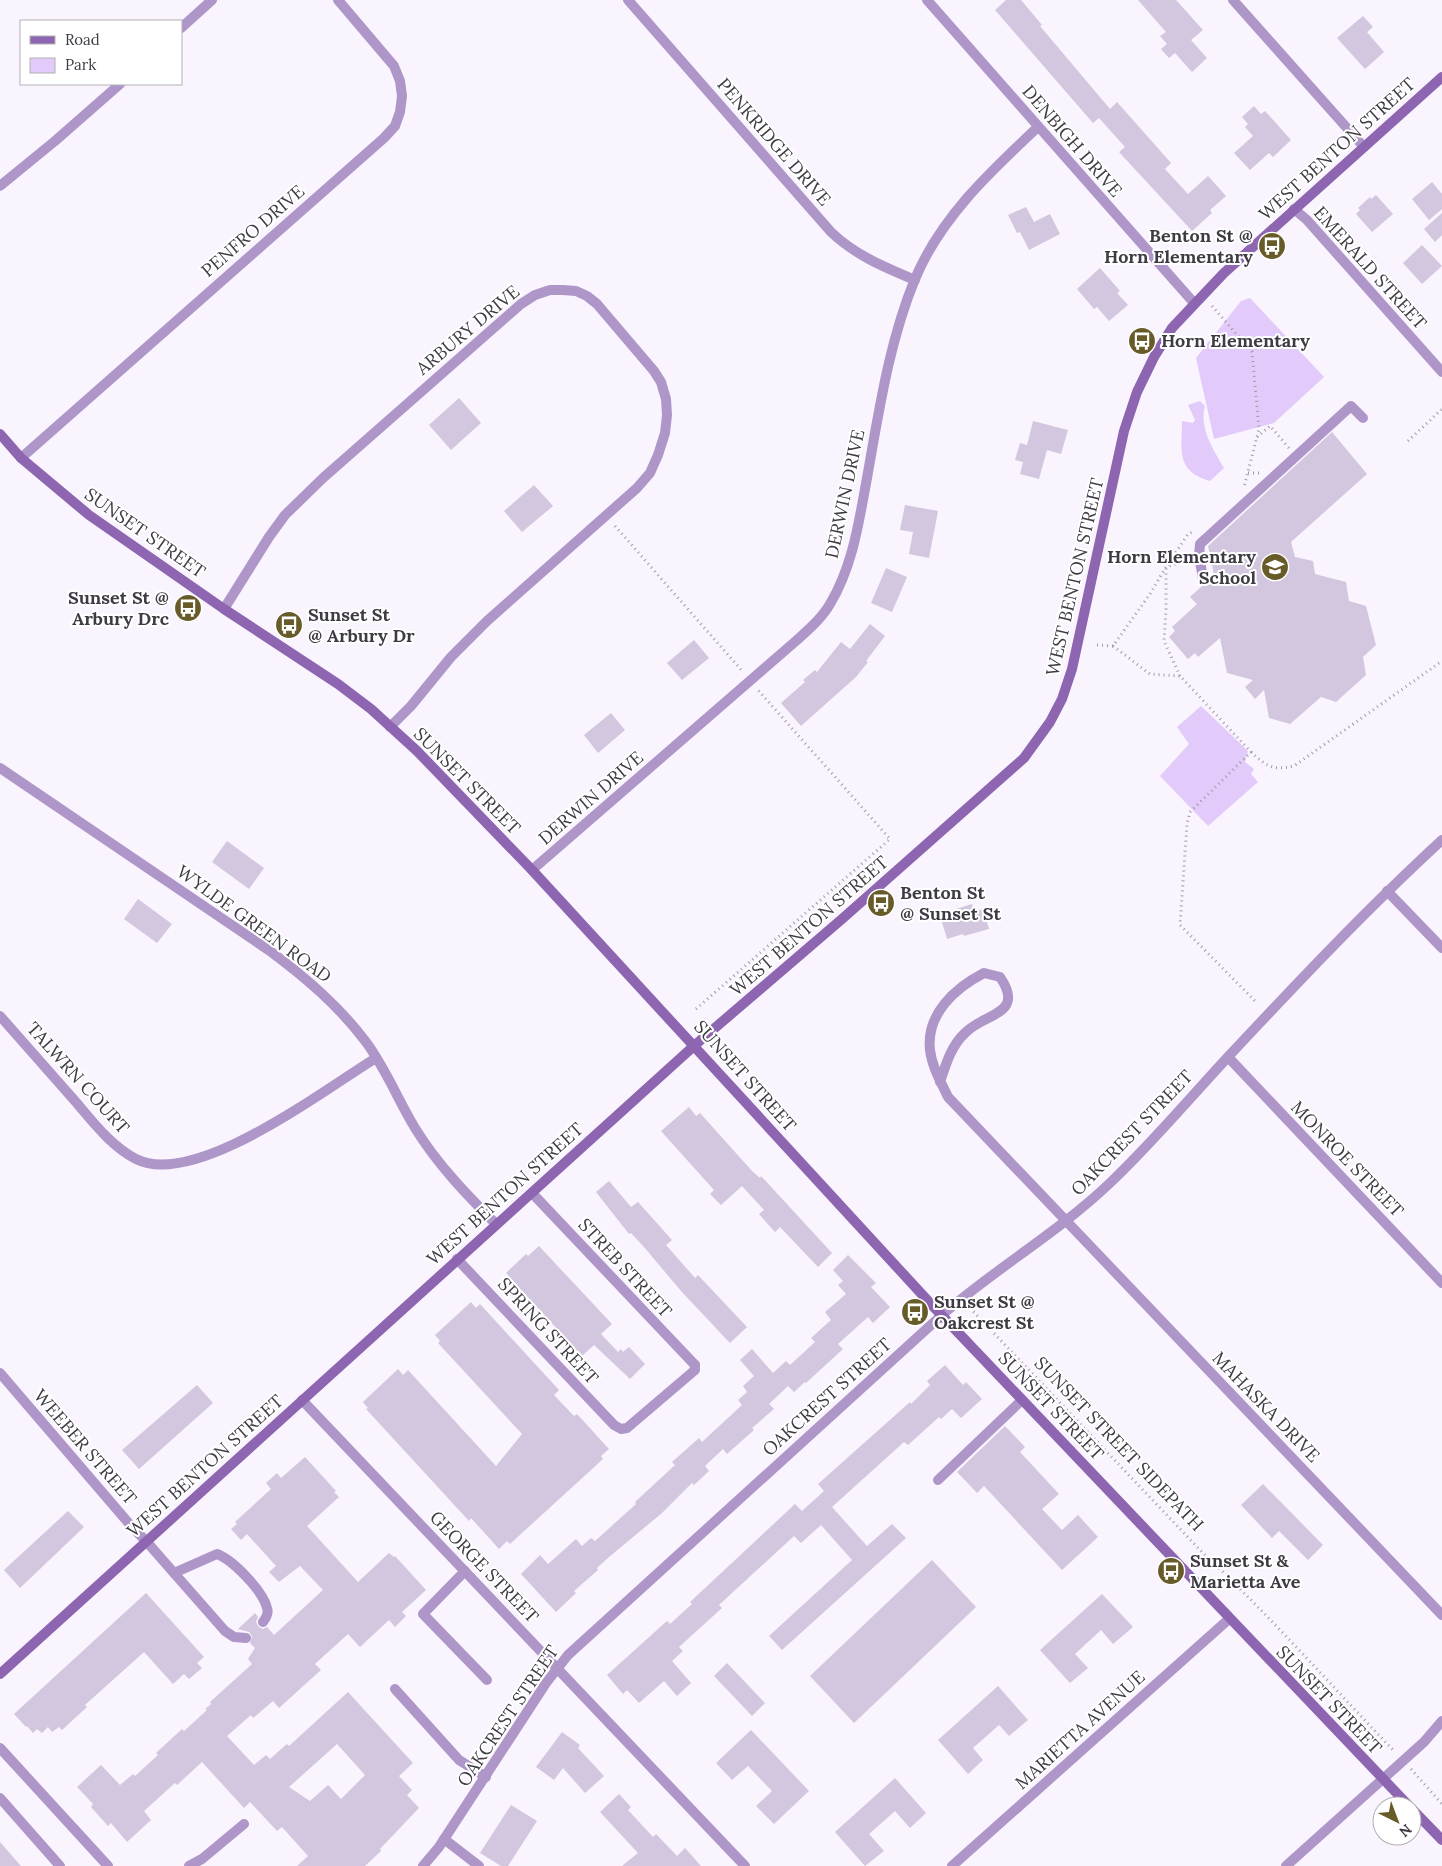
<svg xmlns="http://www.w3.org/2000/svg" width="1442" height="1866" font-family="Lora,serif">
	<rect width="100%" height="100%" fill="#f9f4fe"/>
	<g fill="#e2cbfa">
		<path d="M1250,298L1324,377L1274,423L1214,439L1196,358L1241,301Z"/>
		<path d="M1200,401L1205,406C1199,428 1213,449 1224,468L1210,481C1175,471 1182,450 1182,421L1193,423L1195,420L1188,405Z"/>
		<path d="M1201,706L1248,751L1245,762L1254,769L1251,774L1258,782L1208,826L1160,776L1189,744L1177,727Z"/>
	</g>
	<g fill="#d2c7de" fill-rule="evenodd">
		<path d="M1006,0H1021L1042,25L1040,26L1110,109L1117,102L1171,163L1165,169L1188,194L1208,176L1226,196L1210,210L1212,213L1192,231L1119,152L1125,147L1099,118L1093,123L995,10Z"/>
		<path d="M1138,0H1176L1203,30L1191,40L1207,58L1192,72L1175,53L1169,58L1161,49L1167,44L1160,36L1166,32Z"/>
		<path d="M1363,16L1373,27L1367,32L1384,52L1365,69L1337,38Z"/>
		<path d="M1254,106L1261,114L1265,111L1291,140L1273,157L1269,153L1250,170L1234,153L1253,136L1245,127L1248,124L1242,117Z"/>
		<path d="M1432,182L1442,194V209L1429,220L1412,199Z"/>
		<path d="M1376,195L1393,214L1372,232L1356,214L1360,210L1358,208L1370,197L1371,199Z"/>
		<path d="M1026,207L1034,222L1050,214L1060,234L1029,250L1020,232L1017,233L1008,215Z"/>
		<path d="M1442,213V235L1435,242L1424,229Z"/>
		<path d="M1422,245L1442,266L1422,284L1403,263Z"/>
		<path d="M1100,268L1120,291L1117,293L1128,305L1109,321L1097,307L1094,309L1077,289Z"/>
		<path d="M459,398L481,423L451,450L429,425Z"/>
		<path d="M1033,421L1068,430L1061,454L1047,450L1039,479L1020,474L1023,462L1015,460L1020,443L1027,445Z"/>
		<path d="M1332,432L1367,474L1291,542L1295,557L1313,561L1315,574L1346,582L1349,601L1366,606L1376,645L1363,657L1366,675L1336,702L1321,697L1290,724L1269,718L1264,690L1255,699L1245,687L1253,680L1227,673L1220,638L1198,657L1195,653L1188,659L1169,637L1175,631L1172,627L1197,604L1190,597L1214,575L1208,546Z"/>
		<path d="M534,485L553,506L522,532L504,511Z"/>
		<path d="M905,505L938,511L929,558L909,554L913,532L900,530Z"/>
		<path d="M886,568L907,577L892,612L871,603Z"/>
		<path d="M870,624L885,636L866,661L868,662L856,677L801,726L781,703L805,682L803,680L815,670L817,672L841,642L850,649Z"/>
		<path d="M694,640L709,658L682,680L667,663Z"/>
		<path d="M611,713L625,730L598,753L584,735Z"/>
		<path d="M227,841L264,868L249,889L212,862Z"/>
		<path d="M138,899L172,924L157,943L124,919Z"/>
		<path d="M972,904L974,912L983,909L989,929L964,936L963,934L947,939L942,922L958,917L956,909Z"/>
		<path d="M689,1107L696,1116L700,1113L753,1172L760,1178L761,1176L832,1253L818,1267L780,1227L775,1232L759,1214L764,1210L742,1186L721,1205L710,1194L714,1190L661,1131Z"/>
		<path d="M609,1181L631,1207L638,1202L672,1240L666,1245L695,1278L698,1275L747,1327L730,1343L681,1291L644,1247L631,1233L629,1234L596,1192Z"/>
		<path d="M539,1246L612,1324L601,1334L618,1352L621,1349L623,1352L629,1347L645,1364L630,1379L594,1345L582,1356L506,1273L526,1254L528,1256Z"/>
		<path d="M848,1255L876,1283L871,1287L890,1307L873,1323L868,1317L838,1344L843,1349L806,1383L805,1382L794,1392L788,1386L769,1404L774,1409L752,1428L754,1430L727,1454L723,1449L705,1466L709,1471L694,1485L692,1483L662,1513L609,1557L597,1568L598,1570L574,1591L576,1593L556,1612L521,1574L540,1555L548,1564L576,1539L582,1546L591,1538L595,1541L636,1504L635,1502L675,1465L672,1462L699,1438L702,1442L742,1405L738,1400L747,1392L743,1386L754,1376L740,1360L752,1349L773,1373L786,1361L790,1365L815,1342L811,1338L831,1320L825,1312L846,1294L838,1285L843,1281L833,1270Z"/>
		<path d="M471,1302L476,1308L480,1304L559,1390L554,1395L574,1416L577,1414L609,1449L601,1456L603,1459L510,1544L507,1541L499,1549L471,1518L469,1521L366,1409L368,1408L363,1402L398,1369L403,1375L408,1370L496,1466L522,1434L438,1343L440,1341L435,1335Z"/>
		<path d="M945,1365L963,1385L966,1382L982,1399L961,1418L952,1409L941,1419L939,1417L908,1445L904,1442L832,1507L867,1546L892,1524L906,1538L782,1650L769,1636L852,1560L821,1525L801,1543L794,1536L719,1605L722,1608L679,1647L683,1651L672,1661L691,1683L677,1696L664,1681L639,1703L627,1690L623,1694L607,1675L667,1621L670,1624L692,1604L690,1602L795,1504L802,1511L824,1491L818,1484L910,1402L911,1404L930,1385L927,1381Z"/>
		<path d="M197,1385L213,1403L139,1469L122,1450Z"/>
		<path d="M1005,1426L1025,1447L1020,1452L1059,1494L1042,1509L1062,1530L1078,1515L1098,1537L1062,1570L984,1486L977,1493L957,1472Z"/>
		<path d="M305,1457L336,1491L334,1492L339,1497L307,1526L358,1582L389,1553L394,1557L395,1556L426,1590L402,1612L406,1616L395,1627L389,1620L360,1647L348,1634L315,1664L321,1670L279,1708L273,1701L253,1718L251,1715L227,1736L254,1765L266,1755L270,1759L287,1744L289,1746L348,1692L413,1763L399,1776L412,1790L407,1795L419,1808L380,1849L381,1851L365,1866H297L308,1856L282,1827L277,1831L250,1802L244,1808L202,1762L177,1785L175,1783L144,1811L151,1820L127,1842L111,1823L108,1826L91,1807L93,1804L77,1787L101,1765L120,1785L133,1774L135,1776L158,1755L156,1753L182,1729L184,1731L207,1710L205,1709L211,1704L210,1702L252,1664L248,1659L255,1648L250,1643L252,1636L249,1632L238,1629L255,1613L258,1617L256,1622L259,1627L263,1629L267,1627L274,1635L323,1590L300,1566L279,1582L269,1572L276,1566L247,1534L241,1540L231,1529L237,1524L235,1522L271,1489L266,1483L277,1473L281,1478ZM337,1744L365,1775L341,1799L328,1785L310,1801L289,1787Z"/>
		<path d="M1263,1484L1323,1545L1308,1560L1279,1531L1272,1538L1241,1505Z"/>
		<path d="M68,1511L84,1527L20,1588L4,1570Z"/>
		<path d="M932,1560L976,1607L854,1723L810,1676Z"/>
		<path d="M146,1593L204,1657L197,1663L202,1668L189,1679L184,1674L173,1684L144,1652L85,1705L87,1707L62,1730L59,1727L52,1732L48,1727L42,1733L37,1729L33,1733L27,1726L26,1727L14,1714Z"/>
		<path d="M1102,1594L1133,1627L1113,1644L1101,1630L1075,1654L1088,1668L1070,1683L1040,1650Z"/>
		<path d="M727,1663L765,1703L752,1716L714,1676Z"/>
		<path d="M998,1686L1028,1720L1009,1736L999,1725L973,1748L983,1760L968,1774L938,1740Z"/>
		<path d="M751,1730L809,1791L774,1824L756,1806L772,1791L748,1766L732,1780L716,1763Z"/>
		<path d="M562,1732L580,1745L578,1748L604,1776L585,1793L563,1768L554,1780L536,1767Z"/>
		<path d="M895,1778L926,1813L910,1828L895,1811L869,1834L884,1851L865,1866L835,1832Z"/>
		<path d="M619,1794L631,1807L628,1810L653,1837L656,1834L677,1856L685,1848L701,1866H622L638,1853L600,1812Z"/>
		<path d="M511,1805L537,1821L508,1866H501L480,1853Z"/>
		<path d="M0,1842L21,1866H0Z"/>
	</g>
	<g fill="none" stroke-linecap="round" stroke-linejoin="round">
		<g stroke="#a09ba5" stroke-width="3" stroke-dasharray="1 4" stroke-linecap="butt">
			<path d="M1212,306L1252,352L1259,429L1244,487"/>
			<path d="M1257,437L1270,426L1289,448"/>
			<path d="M1408,441L1442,409"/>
			<path d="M1248,473H1260"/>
			<path d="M615,526L743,672"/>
			<path d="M1097,645L1113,646L1150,594L1166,567L1188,560"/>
			<path d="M1113,646L1150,674L1180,676L1251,752L1190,812L1187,824L1180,925L1255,1001"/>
			<path d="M1180,676L1164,641L1166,609V567L1188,534L1192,532"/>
			<path d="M1251,752C1266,766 1273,771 1294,766L1442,661"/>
			<path d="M696,1009L890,839L758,690"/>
			<path d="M970,1308L1200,1550C1268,1614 1330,1684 1394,1751"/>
			<path d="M1411,1769L1442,1804"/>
		</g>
		<g stroke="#af96c9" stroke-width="10">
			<path d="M1203,578L1199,556L1200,544L1351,406L1363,418"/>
			<path d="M457,1259L614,1425L621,1429L627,1428L695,1370V1365"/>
			<path d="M938,1480L1022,1400"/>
			<path d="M146,1541L174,1573"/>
			<path d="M465,1571L423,1614L487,1680"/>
			<path d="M246,1638L234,1637L225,1631L174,1573L217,1554C233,1560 263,1591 267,1608C269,1613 266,1618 263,1622"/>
			<path d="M395,1689L459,1760L486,1777"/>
			<path d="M0,1798L60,1866"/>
			<path d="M444,1839L479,1866"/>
			<path d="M189,1866L202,1859L244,1824"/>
		</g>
		<g stroke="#af96c9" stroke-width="10">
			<path d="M628,0L831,232C855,255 884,267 915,280"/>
			<path d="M927,0L1194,303"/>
			<path d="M1233,0L1363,146"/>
			<path d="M181,28L212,0"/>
			<path d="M0,186L55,141L120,84"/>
			<path d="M1294,209L1307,220L1442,372"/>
			<path d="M21,458L384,138L395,126L400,112L402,96L400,81L394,66L338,0"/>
			<path d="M224,609L269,537L285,515L323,478L521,304L535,295L550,290H563L576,291L587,296L597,304L654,371L661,382L666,399L667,415L665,433L658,455L650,473L637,488L487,621L451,657L411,706L390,727"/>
			<path d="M0,768L270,951C306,978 339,1006 366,1042C386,1069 398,1100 415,1128C437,1164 467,1195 496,1224"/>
			<path d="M532,870L797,640C809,629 822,618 830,604C853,566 859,521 867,478C879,411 889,342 915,279C941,217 990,172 1038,127"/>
			<path d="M1387,891L1442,948"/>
			<path d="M0,1016C25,1044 50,1073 75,1101C93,1122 111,1146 136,1159C195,1189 325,1089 376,1058"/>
			<path d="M1228,1057L1442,1283"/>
			<path d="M940,1082C946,1064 951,1046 965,1033C984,1013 1026,1015 1000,977L984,973C955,988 926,1014 930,1050C932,1067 941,1082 948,1097L1442,1615"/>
			<path d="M532,1193L695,1365"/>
			<path d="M0,1373L132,1527L146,1541"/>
			<path d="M302,1400L745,1866"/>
			<path d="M0,1748L108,1866"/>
			<path d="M423,1866L439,1847L546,1683L568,1655L942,1315C996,1268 1059,1232 1111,1182C1152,1143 1189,1099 1227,1058C1297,983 1367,909 1442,840"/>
			<path d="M952,1866L1229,1619"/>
			<path d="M1286,1866L1424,1742L1442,1721"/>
		</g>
		<g stroke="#8d65b0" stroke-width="10">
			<path d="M0,434L21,458L89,515L224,609L338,684L371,709L417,751L532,870L929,1302L1409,1806"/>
			<path d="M0,1674L695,1045L842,919L1024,758L1050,722L1062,699L1072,669L1124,431L1137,392L1154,357L1172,328L1224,273L1442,77"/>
			<path d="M1412,1809L1442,1840"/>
		</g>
	</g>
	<defs>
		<g id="bus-disc" transform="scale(1.4375)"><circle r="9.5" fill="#675c29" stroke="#fff"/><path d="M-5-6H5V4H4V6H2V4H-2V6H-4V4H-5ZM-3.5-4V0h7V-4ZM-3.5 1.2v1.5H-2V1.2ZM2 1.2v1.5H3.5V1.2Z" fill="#fff"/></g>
		<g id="school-disc" transform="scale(1.4375)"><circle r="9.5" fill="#675c29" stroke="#fff"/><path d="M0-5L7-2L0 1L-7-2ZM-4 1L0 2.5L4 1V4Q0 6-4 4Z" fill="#fff"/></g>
	</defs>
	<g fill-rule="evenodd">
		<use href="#bus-disc" x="1272" y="246"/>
		<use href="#bus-disc" x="1142" y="341"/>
		<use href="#school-disc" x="1275" y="567"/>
		<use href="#bus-disc" x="188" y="608"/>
		<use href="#bus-disc" x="289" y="625"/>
		<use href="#bus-disc" x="881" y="903"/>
		<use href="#bus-disc" x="915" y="1312"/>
		<use href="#bus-disc" x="1171" y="1571"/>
	</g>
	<g text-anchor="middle" stroke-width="4" stroke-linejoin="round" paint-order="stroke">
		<g font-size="18" fill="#3f3b44" stroke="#fff">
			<text transform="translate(1072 141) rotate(49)" y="6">DENBIGH DRIVE</text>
			<text transform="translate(774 142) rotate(49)" y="6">PENKRIDGE DRIVE</text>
			<text transform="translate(1337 149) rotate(-42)" y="6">WEST BENTON STREET</text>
			<text transform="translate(253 231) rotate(-41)" y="6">PENFRO DRIVE</text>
			<text transform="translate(1370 268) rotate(48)" y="6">EMERALD STREET</text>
			<text transform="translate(468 330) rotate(-40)" y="6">ARBURY DRIVE</text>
			<text transform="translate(845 494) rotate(-78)" y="6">DERWIN DRIVE</text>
			<text transform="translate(145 533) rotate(35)" y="6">SUNSET STREET</text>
			<text transform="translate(1075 577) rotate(-77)" y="6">WEST BENTON STREET</text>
			<text transform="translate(467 781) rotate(45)" y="6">SUNSET STREET</text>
			<text transform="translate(591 798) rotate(-41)" y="6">DERWIN DRIVE</text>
			<text transform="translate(254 924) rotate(36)" y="6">WYLDE GREEN ROAD</text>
			<text transform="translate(809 926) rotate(-41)" y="6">WEST BENTON STREET</text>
			<text transform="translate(745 1076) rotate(48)" y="6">SUNSET STREET</text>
			<text transform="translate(78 1078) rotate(48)" y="6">TALWRN COURT</text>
			<text transform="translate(1132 1133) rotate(-46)" y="6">OAKCREST STREET</text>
			<text transform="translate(1347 1159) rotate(46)" y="6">MONROE STREET</text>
			<text transform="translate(505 1194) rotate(-42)" y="6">WEST BENTON STREET</text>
			<text transform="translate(625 1268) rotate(47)" y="6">STREB STREET</text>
			<text transform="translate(548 1331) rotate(47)" y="6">SPRING STREET</text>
			<text transform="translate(827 1397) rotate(-42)" y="6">OAKCREST STREET</text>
			<text transform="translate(1051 1406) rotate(46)" y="6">SUNSET STREET</text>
			<text transform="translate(1266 1407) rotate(46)" y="6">MAHASKA DRIVE</text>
			<text transform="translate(1119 1444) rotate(46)" y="6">SUNSET STREET SIDEPATH</text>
			<text transform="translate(85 1447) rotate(49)" y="6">WEEBER STREET</text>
			<text transform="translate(205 1466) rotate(-42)" y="6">WEST BENTON STREET</text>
			<text transform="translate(484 1567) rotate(46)" y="6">GEORGE STREET</text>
			<text transform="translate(1329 1700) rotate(46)" y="6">SUNSET STREET</text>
			<text transform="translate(508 1716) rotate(-56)" y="6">OAKCREST STREET</text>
			<text transform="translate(1080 1730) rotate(-42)" y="6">MARIETTA AVENUE</text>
		</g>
		<g font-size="18" font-weight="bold" fill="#3f3b44" stroke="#fff" text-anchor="start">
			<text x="1253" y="242" text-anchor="end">Benton St @<tspan x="1253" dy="21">Horn Elementary</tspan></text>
			<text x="1161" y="347">Horn Elementary</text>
			<text x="1256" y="563" text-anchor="end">Horn Elementary<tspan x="1256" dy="21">School</tspan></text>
			<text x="169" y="604" text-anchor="end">Sunset St @<tspan x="169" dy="21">Arbury Drc</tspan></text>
			<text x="308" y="621">Sunset St<tspan x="308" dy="21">@ Arbury Dr</tspan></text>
			<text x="900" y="899">Benton St<tspan x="900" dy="21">@ Sunset St</tspan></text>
			<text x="934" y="1308">Sunset St @<tspan x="934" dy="21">Oakcrest St</tspan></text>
			<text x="1190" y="1567">Sunset St &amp;<tspan x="1190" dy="21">Marietta Ave</tspan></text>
		</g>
	</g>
	<rect x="20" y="20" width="162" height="65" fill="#ffffff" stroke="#b2b1b4"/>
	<rect x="30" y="36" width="25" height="8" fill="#8d65b0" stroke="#b2b1b4"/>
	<text x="65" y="45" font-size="15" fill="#3f3b44">Road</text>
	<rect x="30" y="58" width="25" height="15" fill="#e2cbfa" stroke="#b2b1b4"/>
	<text x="65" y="70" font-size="15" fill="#3f3b44">Park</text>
	<g transform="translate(1397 1821) rotate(138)"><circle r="24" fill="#ffffff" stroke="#b2b1b4"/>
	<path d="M0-4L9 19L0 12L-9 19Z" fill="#675c29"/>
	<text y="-8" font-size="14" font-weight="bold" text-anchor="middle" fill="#3f3b44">N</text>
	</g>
</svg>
